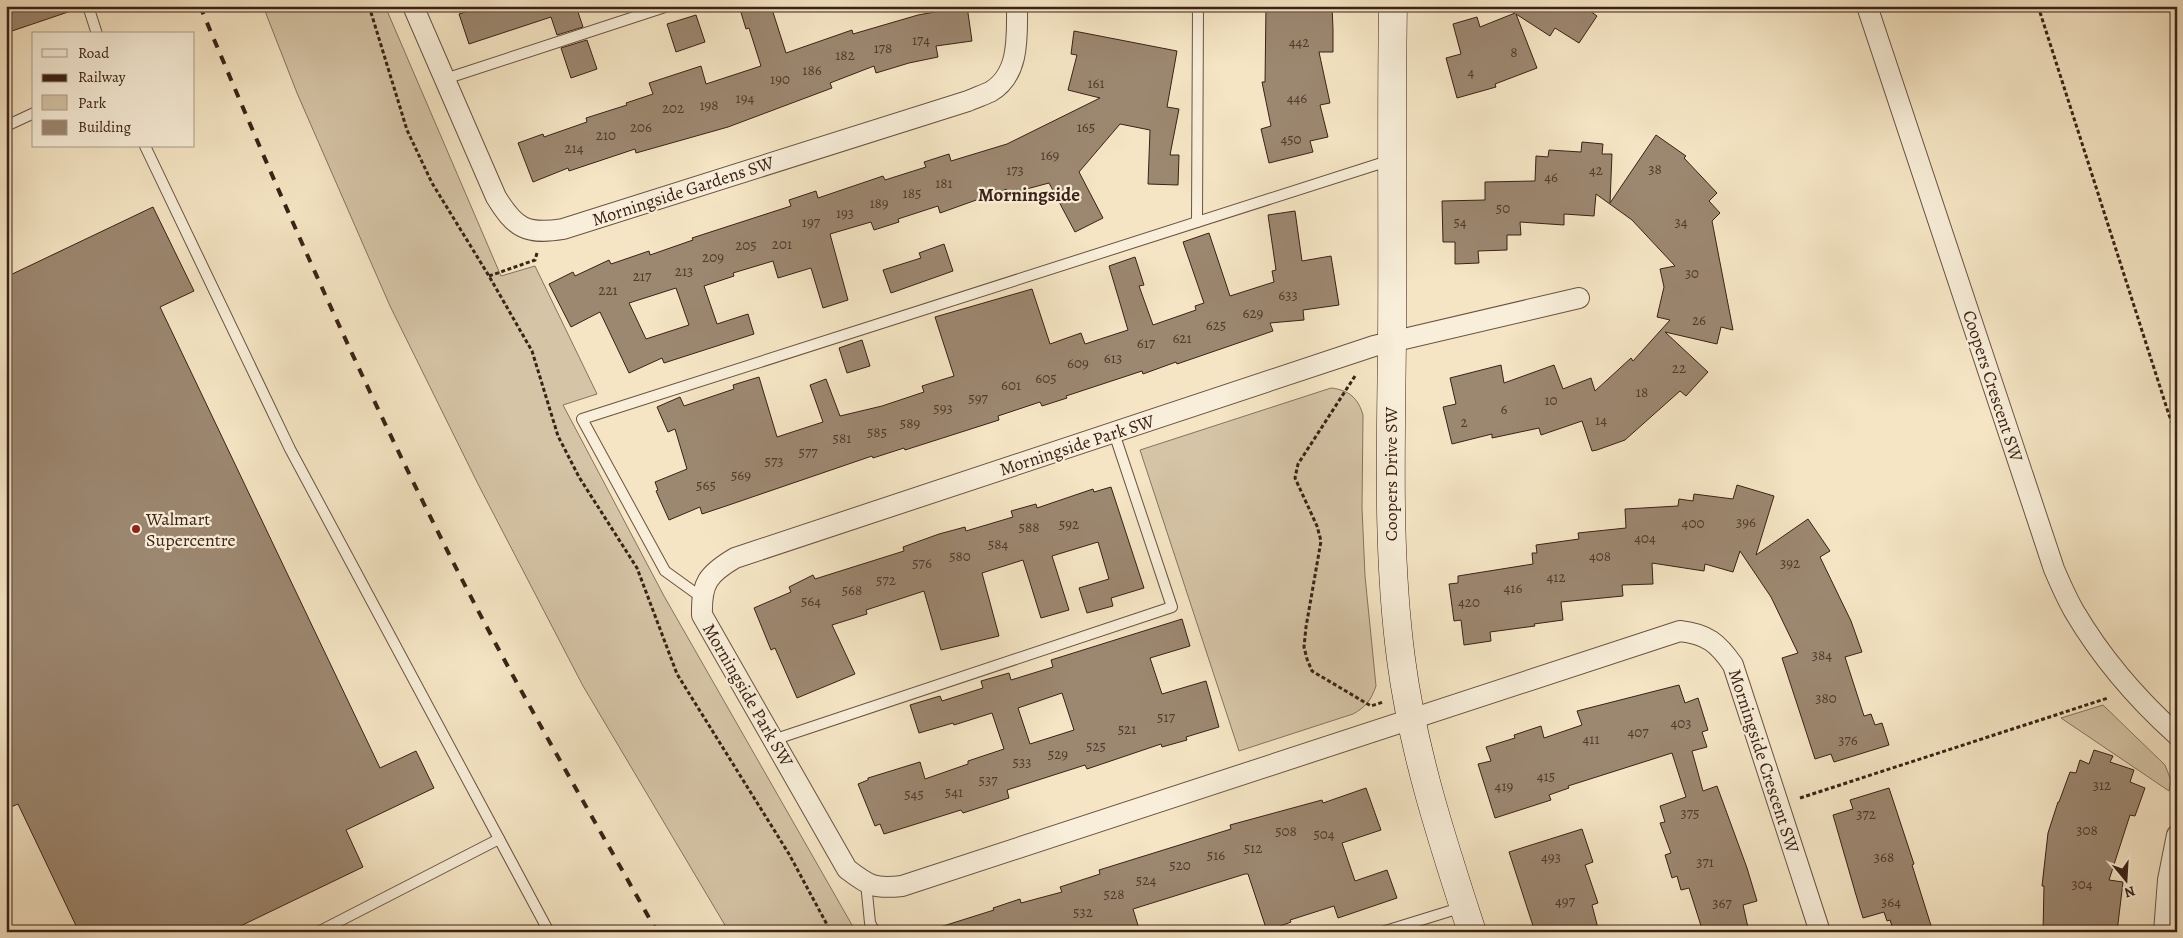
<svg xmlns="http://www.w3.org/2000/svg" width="2183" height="938" font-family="Alegreya,serif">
	<rect width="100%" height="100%" fill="#f5e5c4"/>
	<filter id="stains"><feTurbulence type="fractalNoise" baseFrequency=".004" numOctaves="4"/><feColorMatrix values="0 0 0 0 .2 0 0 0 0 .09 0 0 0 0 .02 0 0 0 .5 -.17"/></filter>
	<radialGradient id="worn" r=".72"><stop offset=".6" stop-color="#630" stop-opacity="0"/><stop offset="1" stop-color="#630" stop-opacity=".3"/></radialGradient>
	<g fill="#d5c4a6" stroke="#88725e">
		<path d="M263,6H385L501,276L535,266L597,394L563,405L664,596L856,932H729L583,686L478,484L390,306L297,93Z"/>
		<path d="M1331,388C1349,390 1358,398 1363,415L1362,508L1365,576L1376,686C1371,700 1366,707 1353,714L1239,751L1140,450Z"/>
		<path d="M2103,705L2165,765L2171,780L2169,791L2061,718Z"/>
	</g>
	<g fill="#9c8770" stroke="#3b2116" fill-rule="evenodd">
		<path d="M6,6H74V10L6,33Z"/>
		<path d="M484,6H576L583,27L557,35L551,17L469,44L459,14Z"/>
		<path d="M739,6H771L786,53L852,30L853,34L918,15L940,11V6H967L972,41L936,46L938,57L909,63L876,73L874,66L830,83L832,88L728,127L636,153L635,149L569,171L568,168L533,182L518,143L543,134L544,137L587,122L586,118L627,105L626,103L653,94L649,83L701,66L706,84L761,66L749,28L746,29Z"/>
		<path d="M1266,6H1332L1333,29V52H1319L1330,103L1320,105L1328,137L1310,141L1313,152L1269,163L1261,129L1271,126L1262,82H1265Z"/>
		<path d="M1504,6H1583L1597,16L1579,43L1555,28L1550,36L1516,14L1537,68L1495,84L1496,87L1457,98L1446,58L1461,54L1453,24L1477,17L1480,27L1515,13Z"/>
		<path d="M696,15L705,42L676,52L667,24Z"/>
		<path d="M1074,31L1177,51L1167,107L1179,109L1170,155H1179L1178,185L1148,184L1150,130L1120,124L1079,172L1103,218L1075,232L1049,183L1008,194L1007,189L940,213L938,206L898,219L899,222L874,230L871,222L830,234L848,300L823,308L811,268L778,278L773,261L733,273L734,276L704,286L717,324L748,314L754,334L664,363L662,358L629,373L600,312L571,327L549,284L573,272L575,276L609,260L611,264L649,251L650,255L693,240L692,238L791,206L789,200L816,191L818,198L883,176L885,180L926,167L924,162L949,154L951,161L1007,144L1100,98L1068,90L1077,55L1071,54ZM676,288L689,325L646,339L629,303Z"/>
		<path d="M587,40L597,69L571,78L561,48Z"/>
		<path d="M1656,135L1686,156L1684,158L1717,193L1709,201L1720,213L1712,221L1733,330L1721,327L1717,344L1665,332L1708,372L1686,396L1680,391L1625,440L1597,450L1592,451L1582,421L1541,435L1539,428L1492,438V434L1452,444L1443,407L1456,404L1450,378L1501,365L1504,383L1554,365L1563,389L1591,378L1595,391L1631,358L1633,361L1670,320L1657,317L1664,287L1660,269L1675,266L1632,220L1596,194L1594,216L1564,214V225L1520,222L1521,235H1507V250L1478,251L1479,263L1455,264V242H1443L1442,201L1485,200V182L1535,181L1536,156L1548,157L1549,150L1581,152L1582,142L1603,144L1602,154H1612L1610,203Z"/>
		<path d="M153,207L194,291L160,307L380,768L416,751L434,788L346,830L363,867L228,932H79L18,804L6,809V277Z"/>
		<path d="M1295,211L1302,261L1331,256L1339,305L1303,310L1304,320L1270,323L1273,331L1177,364L1176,362L1143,374L1142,371L1066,396L1067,398L1042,406L1040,402L998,416L999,420L905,450L904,448L873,458L872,456L726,506L702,514L700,507L669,520L656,491L658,490L655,482L687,469L675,429L668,432L657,407L680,397L684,406L734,389L733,385L759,377L777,437L823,422L810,385L826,379L840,416L882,406L924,392L922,386L954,376L935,317L1032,289L1050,344L1081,333L1085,344L1128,330L1109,266L1135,257L1144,285L1139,286L1153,325L1196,310L1195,306L1204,303L1183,242L1209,233L1230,296L1274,282L1272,271L1276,270L1268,215Z"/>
		<path d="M944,244L953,271L891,293L883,270L921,258L919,253Z"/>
		<path d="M862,340L870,366L847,373L839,348Z"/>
		<path d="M1737,485L1774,496L1756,555L1808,519L1830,551L1820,557L1851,621L1862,652L1845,657L1864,716L1871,714L1875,725L1882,723L1889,745L1834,762L1831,754L1815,759L1782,658L1798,653L1771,597L1740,551L1733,572L1705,564L1704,571L1652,563L1653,584L1622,585L1623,596L1561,602L1563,620L1534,624L1535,626L1490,632L1491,641L1464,645L1461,620L1454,621L1449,584L1458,583V576L1533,564L1532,553H1537L1536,545L1579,539L1578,533L1626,528L1625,509L1678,506L1679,499L1693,501L1694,494L1733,499Z"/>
		<path d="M1111,487L1144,588L1111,598L1113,606L1087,613L1079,588L1109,579L1098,542L1052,556L1069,610L1041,618L1023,560L982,573L999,636L941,650L924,591L866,610L867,614L832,625L855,674L797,698L775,648L771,650L754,608L791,592L789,587L813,575L815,579L904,551L903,547L939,534L965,527L966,531L1013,517L1011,511L1036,504L1037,508L1093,489L1094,492Z"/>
		<path d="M1182,619L1190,646L1150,658L1162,694L1206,681L1219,727L1186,737L1187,740L1162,747L1161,744L1087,769L1085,765L1007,790L1009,798L963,813L961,810L884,834L880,824L875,826L858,784L868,780V778L920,762L925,779L968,764V761L1004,749L992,713L954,725L953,723L919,733L910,705L940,696L942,701L983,688L981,681L1009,673L1011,680L1053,667L1051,660ZM1062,693L1074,730L1030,744L1018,708Z"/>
		<path d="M1679,685L1685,703L1698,698L1708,730L1702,732L1707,747L1692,751L1703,791L1717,786L1747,868L1757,901L1743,905L1749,932H1703L1689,888L1681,890L1677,876L1672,878L1665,855L1671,853L1660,823L1665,822L1660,806L1686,797L1672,753L1568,786L1569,788L1549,795L1551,800L1495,818L1478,764L1491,761L1486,747L1515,738L1514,735L1541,726L1544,738L1582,725L1577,711Z"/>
		<path d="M2094,750L2113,756L2110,762L2134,770L2130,782L2145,788L2135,816L2130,815L2109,880L2123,882L2117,932H2043L2044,886H2042L2048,833L2058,802H2059L2070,772L2076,773L2080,760L2089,764Z"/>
		<path d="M1366,788L1381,830L1342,843L1355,881L1387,870L1397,898L1338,918L1334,906L1290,920L1291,922L1267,931L1248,874H1245L1133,909L1140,932H941L940,927L994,910L993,908L1020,899L1021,903L1062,892L1060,887L1100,874L1099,870L1231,829L1230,825L1322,800L1323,803Z"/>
		<path d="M1889,788L1914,864L1912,865L1933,932H1894L1890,920L1887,921L1884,912L1863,918L1856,895L1833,815L1853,809L1850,800Z"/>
		<path d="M1582,829L1593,862L1585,865L1598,903L1592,905L1599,932H1535L1509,852Z"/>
	</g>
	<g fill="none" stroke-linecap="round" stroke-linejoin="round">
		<g stroke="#6a5242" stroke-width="12">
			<g id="lane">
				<path d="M88,6L97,34"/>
				<path d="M445,79L668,6"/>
				<path d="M6,126L34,113"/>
				<path d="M145,146L290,449L549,932"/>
				<path d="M1197,222L1198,6"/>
				<path d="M701,597L665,571L582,419L1391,160"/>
				<path d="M773,740L1172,607L1114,433"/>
				<path d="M866,883L870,923L875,932"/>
				<path d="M318,932L499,839"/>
				<path d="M1382,932L1463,907"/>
			</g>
		</g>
		<g stroke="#6a5242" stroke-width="22">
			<g id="street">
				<path d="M413,6L496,197C515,228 526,235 563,229L968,101C975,98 983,95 990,92C1020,75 1017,36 1017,6"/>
				<path d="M1867,6L2054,569C2060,583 2066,597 2074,611C2101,657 2137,699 2177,735"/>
				<path d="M1579,298L1374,346L735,558C708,574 701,583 702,615L847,869C869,886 874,889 902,886L1680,631C1707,634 1718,643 1733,665L1820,932"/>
				<path d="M2164,932L2168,880L2177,835"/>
			</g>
		</g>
		<g stroke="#3b2116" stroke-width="29">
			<path id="secondary" d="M1393,6C1391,117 1393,229 1392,340C1391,447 1387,553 1401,659C1413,752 1443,843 1472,932"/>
		</g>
		<g stroke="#3b2116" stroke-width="3" stroke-dasharray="4 2.5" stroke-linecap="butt">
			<path d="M369,6L407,130L432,183L489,276L532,351L558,436L579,477L637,568L677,674L789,854L831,932"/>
			<path d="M2038,6L2169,415L2177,434"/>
			<path d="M489,276L535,260L537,253"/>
			<path d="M1355,376L1298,464L1295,478L1317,526L1321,541L1306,627L1304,647L1307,659L1312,671L1371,706L1383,702"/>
			<path d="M1800,798L2108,698"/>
			<path d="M842,932L854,928"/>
		</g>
		<use href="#lane" stroke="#f8eed9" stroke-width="10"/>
		<use href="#street" stroke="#f8eed9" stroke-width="20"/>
		<use href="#secondary" stroke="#f8eed9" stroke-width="28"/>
		<path stroke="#3b2116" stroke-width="4" stroke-dasharray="9 9" stroke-linecap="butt" d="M200,6C277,190 357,372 447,550C512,680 586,805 657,932"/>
	</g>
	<circle fill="#8f2418" stroke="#f8eed9" stroke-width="2" cx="136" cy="529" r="5"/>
	<g text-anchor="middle" stroke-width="4.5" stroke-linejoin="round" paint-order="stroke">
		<g font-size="15" fill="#533a2c">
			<text x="921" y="45">174</text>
			<text x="1299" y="47">442</text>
			<text x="883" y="53">178</text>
			<text x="1514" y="57">8</text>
			<text x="845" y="60">182</text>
			<text x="812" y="75">186</text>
			<text x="1471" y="77">4</text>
			<text x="780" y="84">190</text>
			<text x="1096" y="88">161</text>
			<text x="745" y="103">194</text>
			<text x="1297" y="103">446</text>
			<text x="709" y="110">198</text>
			<text x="673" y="113">202</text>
			<text x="641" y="132">206</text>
			<text x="1086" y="132">165</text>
			<text x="606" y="140">210</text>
			<text x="1291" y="144">450</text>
			<text x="574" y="153">214</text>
			<text x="1050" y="160">169</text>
			<text x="1655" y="174">38</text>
			<text x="1015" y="175">173</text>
			<text x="1596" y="175">42</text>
			<text x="1551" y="182">46</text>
			<text x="944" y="188">181</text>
			<text x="912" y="198">185</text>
			<text x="879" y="208">189</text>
			<text x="1503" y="213">50</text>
			<text x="845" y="218">193</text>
			<text x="811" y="227">197</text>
			<text x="1460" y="227">54</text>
			<text x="1681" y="227">34</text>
			<text x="782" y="249">201</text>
			<text x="746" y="250">205</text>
			<text x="713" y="262">209</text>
			<text x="684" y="276">213</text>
			<text x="1692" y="278">30</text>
			<text x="642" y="281">217</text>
			<text x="608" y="295">221</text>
			<text x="1288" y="300">633</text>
			<text x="1253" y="318">629</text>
			<text x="1699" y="325">26</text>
			<text x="1216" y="330">625</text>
			<text x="1182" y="343">621</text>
			<text x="1146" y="348">617</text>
			<text x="1113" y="363">613</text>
			<text x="1078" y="368">609</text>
			<text x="1679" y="373">22</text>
			<text x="1046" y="383">605</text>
			<text x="1011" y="390">601</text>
			<text x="1642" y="397">18</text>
			<text x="978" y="403">597</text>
			<text x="1551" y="405">10</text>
			<text x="943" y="413">593</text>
			<text x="1504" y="414">6</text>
			<text x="1601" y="425">14</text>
			<text x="1464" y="427">2</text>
			<text x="910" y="428">589</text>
			<text x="877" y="437">585</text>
			<text x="842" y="443">581</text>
			<text x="808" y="457">577</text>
			<text x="774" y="466">573</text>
			<text x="741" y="480">569</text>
			<text x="706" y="490">565</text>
			<text x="1746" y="527">396</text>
			<text x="1693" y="528">400</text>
			<text x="1069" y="529">592</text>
			<text x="1029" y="532">588</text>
			<text x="1645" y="543">404</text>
			<text x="998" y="549">584</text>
			<text x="960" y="561">580</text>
			<text x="1600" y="561">408</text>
			<text x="922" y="568">576</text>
			<text x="1790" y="568">392</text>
			<text x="1556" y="582">412</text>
			<text x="886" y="585">572</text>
			<text x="1513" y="593">416</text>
			<text x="852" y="595">568</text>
			<text x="811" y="606">564</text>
			<text x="1469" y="607">420</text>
			<text x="1822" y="660">384</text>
			<text x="1826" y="703">380</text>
			<text x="1166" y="722">517</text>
			<text x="1681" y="728">403</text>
			<text x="1127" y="734">521</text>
			<text x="1638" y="737">407</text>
			<text x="1591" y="744">411</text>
			<text x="1848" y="745">376</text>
			<text x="1096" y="751">525</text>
			<text x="1058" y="759">529</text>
			<text x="1022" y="767">533</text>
			<text x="1546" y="781">415</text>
			<text x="988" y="785">537</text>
			<text x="2102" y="790">312</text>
			<text x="1504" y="791">419</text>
			<text x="954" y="797">541</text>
			<text x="914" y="799">545</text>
			<text x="1690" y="818">375</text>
			<text x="1866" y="819">372</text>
			<text x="2087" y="835">308</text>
			<text x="1286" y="836">508</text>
			<text x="1324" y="839">504</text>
			<text x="1253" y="853">512</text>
			<text x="1216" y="860">516</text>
			<text x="1551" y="862">493</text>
			<text x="1884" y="862">368</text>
			<text x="1705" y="867">371</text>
			<text x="1180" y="870">520</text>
			<text x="1146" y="885">524</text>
			<text x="2082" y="889">304</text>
			<text x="1114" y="899">528</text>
			<text x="1565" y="906">497</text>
			<text x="1891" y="907">364</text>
			<text x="1722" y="908">367</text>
			<text x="1083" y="917">532</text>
		</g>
		<g font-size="18" fill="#3b2116" stroke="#f8eed9">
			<text transform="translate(683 191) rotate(-18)" y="6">Morningside Gardens SW</text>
			<text transform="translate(1993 386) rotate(72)" y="6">Coopers Crescent SW</text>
			<text transform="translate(1077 445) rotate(-18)" y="6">Morningside Park SW</text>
			<text transform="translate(1391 474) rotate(-90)" y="6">Coopers Drive SW</text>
			<text transform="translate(748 695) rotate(60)" y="6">Morningside Park SW</text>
			<text transform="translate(1764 761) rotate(72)" y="6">Morningside Crescent SW</text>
		</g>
		<g font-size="18" fill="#3b2116" stroke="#f8eed9" text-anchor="start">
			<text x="146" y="525">Walmart<tspan x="146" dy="21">Supercentre</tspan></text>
		</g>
		<g font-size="19" font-weight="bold" fill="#3b2116" stroke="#f8eed9">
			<text x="1029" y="201">Morningside</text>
		</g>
	</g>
	<rect width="2183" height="938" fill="none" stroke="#f5e5c4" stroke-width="25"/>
	<rect x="8" y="8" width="2168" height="923" fill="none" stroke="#3b2116" stroke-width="2.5"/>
	<rect x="12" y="12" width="2158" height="913" fill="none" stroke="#3b2116"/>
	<rect x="32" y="32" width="162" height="115" fill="#f8eed9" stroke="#ac9c8b"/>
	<rect x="42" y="49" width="25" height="8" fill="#f8eed9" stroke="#ac9c8b"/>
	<text x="78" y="58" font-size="15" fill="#3b2116">Road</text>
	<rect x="42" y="74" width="25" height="8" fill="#3b2116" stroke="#ac9c8b"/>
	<text x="78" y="82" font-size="15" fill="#3b2116">Railway</text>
	<rect x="42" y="95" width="25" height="15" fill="#d5c4a6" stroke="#ac9c8b"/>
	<text x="78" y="108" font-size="15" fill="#3b2116">Park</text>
	<rect x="42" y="120" width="25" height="15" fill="#9c8770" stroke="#ac9c8b"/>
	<text x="78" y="132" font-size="15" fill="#3b2116">Building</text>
	<g transform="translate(2126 880) rotate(162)" stroke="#f8eed9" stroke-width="4" paint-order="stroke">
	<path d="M0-4L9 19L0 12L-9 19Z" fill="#3b2116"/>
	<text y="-8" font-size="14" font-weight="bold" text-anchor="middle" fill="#3b2116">N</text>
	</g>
	<rect width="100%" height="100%" filter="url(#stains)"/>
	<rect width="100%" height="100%" fill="url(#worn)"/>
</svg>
